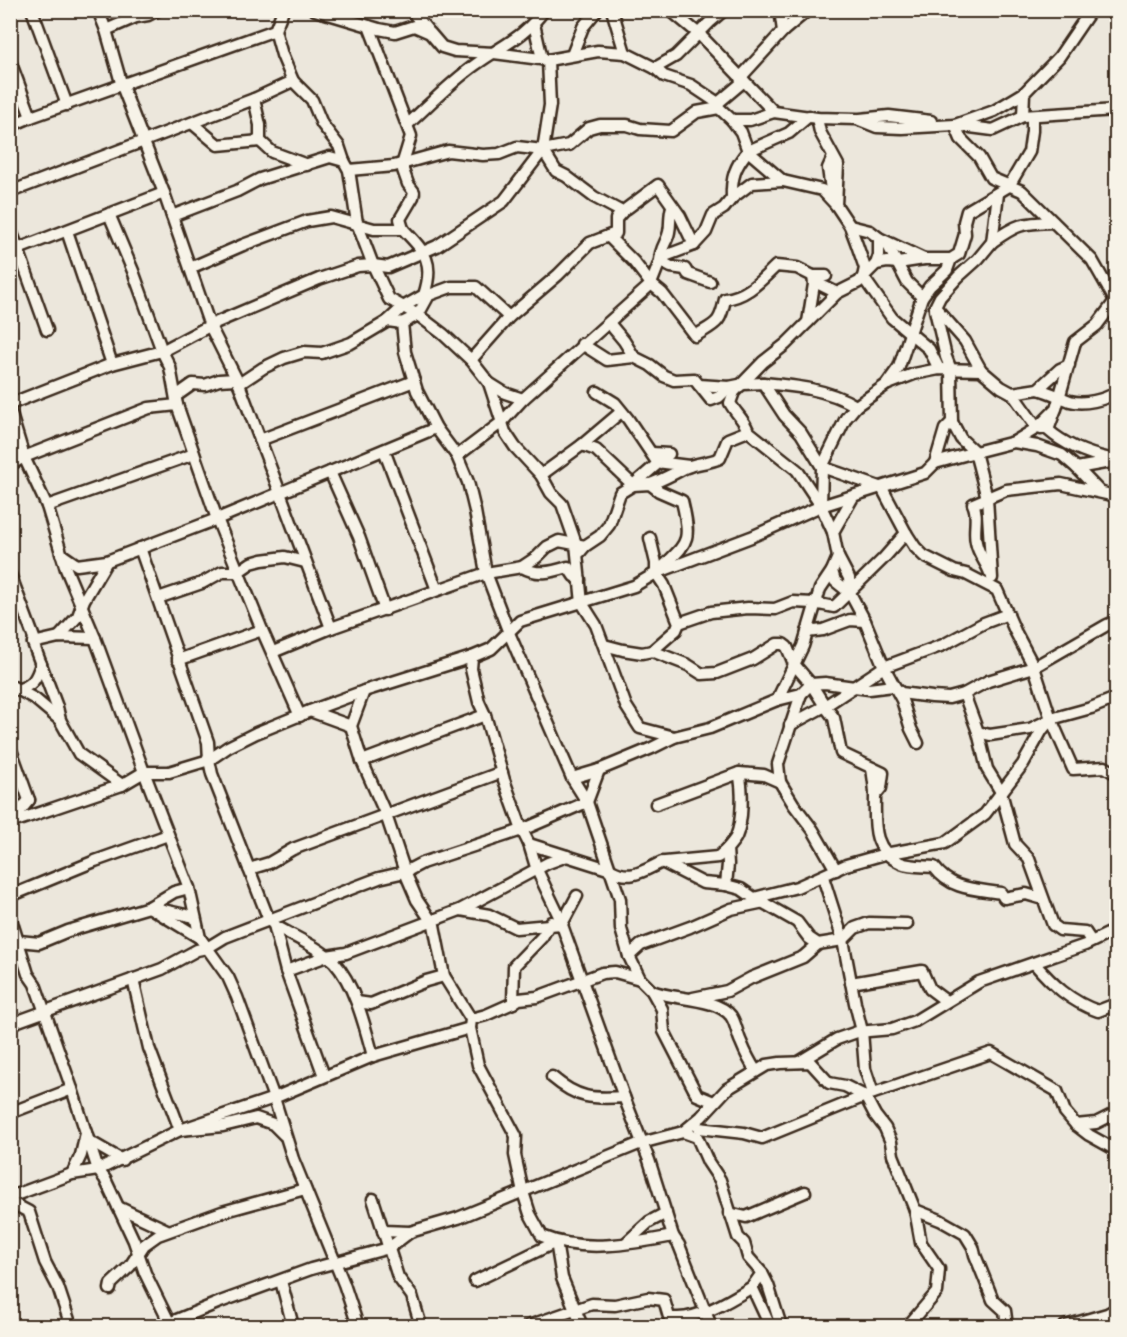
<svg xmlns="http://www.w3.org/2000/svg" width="1127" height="1337" font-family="'Shantell Sans',sans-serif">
	<rect width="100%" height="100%" fill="#ece7dc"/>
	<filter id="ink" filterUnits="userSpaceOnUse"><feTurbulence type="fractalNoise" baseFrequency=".0167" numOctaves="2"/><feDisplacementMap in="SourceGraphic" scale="12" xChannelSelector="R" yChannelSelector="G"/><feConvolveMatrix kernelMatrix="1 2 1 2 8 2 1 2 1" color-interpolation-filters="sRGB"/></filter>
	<g filter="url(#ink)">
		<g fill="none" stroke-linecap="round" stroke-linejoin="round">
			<g stroke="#3b2a1e" stroke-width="15">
				<g id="minor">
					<path d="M32,10L67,105"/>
					<path d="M98,10L106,30L122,86L164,193L210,326L239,384L331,628"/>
					<path d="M315,10L379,29L395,32L414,26L430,33L442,47L455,51L494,53L548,60L598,51L625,53L655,68L664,76L691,85L718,103L719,108L732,120H750L774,112L817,118L857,119L877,127L902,128L955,125L993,130L1023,116L1116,110"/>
					<path d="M411,10L428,31"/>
					<path d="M612,10L625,53"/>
					<path d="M670,10L699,34L774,112"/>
					<path d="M534,24L542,59"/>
					<path d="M369,26L411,136L403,162V170L408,184L414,192L413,197L400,219L403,229"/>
					<path d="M106,30L136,17L148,15L158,10"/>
					<path d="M783,31L808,10"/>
					<path d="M572,55L583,27L597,10"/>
					<path d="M10,61L31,117"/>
					<path d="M655,68L676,56L710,22L724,10"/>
					<path d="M740,78L783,31L780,10"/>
					<path d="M293,81L312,100L322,124L339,146L344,161"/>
					<path d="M1024,93L994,111L955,125L961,139L979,157L991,178L1022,191L1092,260L1116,302"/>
					<path d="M254,99L293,81L282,55L275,30"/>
					<path d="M718,103L744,81"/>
					<path d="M809,116L789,133L748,151L783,181L822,190L836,205"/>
					<path d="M1023,116L1024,93L1059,57L1091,10"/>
					<path d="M860,119L889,116L931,121"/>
					<path d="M192,123L218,145L260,141"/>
					<path d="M408,124C430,104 451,82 475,65C502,45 523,39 544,10"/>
					<path d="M10,126L31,117L275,30L283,10"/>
					<path d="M543,150L556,171L566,176L594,197L622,212"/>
					<path d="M349,170L394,166L448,151L483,155L499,154L517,147L543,150L569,145L589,128L600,125H627L640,129L671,131L697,112L719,108"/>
					<path d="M831,190L828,168L833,157"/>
					<path d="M10,192L254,99L260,125V141L272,152L307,165"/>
					<path d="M732,198C731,178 735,166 748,151L741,132L732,120"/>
					<path d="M672,207C669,216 671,223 669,232C667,243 660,247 660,261L671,267L685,269L688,274L710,282"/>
					<path d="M109,214L133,271L162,351L170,367L177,405L217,519L262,630L300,716"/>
					<path d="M172,216L237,191L260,179L330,157L344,161L349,170L357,223L373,265L389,299L418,315L429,295L451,287H476L509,317"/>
					<path d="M850,226L870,231L879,238L924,259"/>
					<path d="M10,228L18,249L164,193"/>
					<path d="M67,231L112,364"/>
					<path d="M608,236L634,262L651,284L662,293L695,336C716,323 720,325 725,299C748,296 760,281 776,266L797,268L813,276H826"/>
					<path d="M886,242L907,282L922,297"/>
					<path d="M992,242C1017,224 1022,223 1053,222"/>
					<path d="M18,249L47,330"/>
					<path d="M876,264L879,255V238"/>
					<path d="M190,268L243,245L307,221L331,217L374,229H403C425,252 435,262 424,295L403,307L388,321"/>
					<path d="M813,276L819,284L837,293"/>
					<path d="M935,310L946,357L951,370L952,422L945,429L935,463"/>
					<path d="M808,322L814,284L813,276"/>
					<path d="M402,323L405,352L417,391L436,428L457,456L468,482L475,511L486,573L509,633L572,778L587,802L620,899L621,929L629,956L640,979"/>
					<path d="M609,323L624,341L634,357"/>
					<path d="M582,344L607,360L634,357L650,365L664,376L674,380L694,379L699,385L729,387L744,384L763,383L784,415L801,433L822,467L882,488L906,533L915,547L924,556L954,571L966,574L997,590L1015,631L1034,667L1051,719L1073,769L1105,767L1116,774"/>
					<path d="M471,360L489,383L505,432L515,447L541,475L551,493L562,504L576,544L582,603L596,625L626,706L640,728L674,737"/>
					<path d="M939,369L929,349L892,318L863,277L876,264L887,262L898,263L924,259H951L959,254L965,234L964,222L967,211L1009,186L1029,152L1032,131V116"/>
					<path d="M981,370L965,341L935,307L940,297L958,277L978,259L992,242L998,194"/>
					<path d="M489,383L505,393L523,399"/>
					<path d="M763,383C796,386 828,389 856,406"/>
					<path d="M239,384L263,368L284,358L304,352L322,353L351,343L388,321L402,323L418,315L443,334L471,360L509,317L558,275L590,243L616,233V219L622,212L658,185L680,216L694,245"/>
					<path d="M888,384L914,374L939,369L981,370L1001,387L1012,393L1038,389L1060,369L1069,365"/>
					<path d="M699,385L711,400L719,397L729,387"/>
					<path d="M1038,389C1050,392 1059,397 1070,401C1083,405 1106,400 1116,392"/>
					<path d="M597,392L615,403L628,419L657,462L689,466"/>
					<path d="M1012,393L1037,428L1041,429"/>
					<path d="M176,396L193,384L205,385L219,380L236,379"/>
					<path d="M10,404L112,364L162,351L215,323L319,279L358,266L373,265L388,267L437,246L504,201L543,150L550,105L548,60"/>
					<path d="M10,411L24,457L47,506L66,569L95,638L144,772L189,888L200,938L228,977L237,997L274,1098L293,1159L344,1284L358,1326"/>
					<path d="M1055,411L1048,430C1066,446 1088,454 1110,459"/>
					<path d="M952,422L961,439L975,452L1014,442L1037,446L1062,455L1077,468L1116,461"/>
					<path d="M748,431C744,419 736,414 730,403L734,392L763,362L786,344L837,293L859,282L863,277L865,268L856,242L850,226L836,205L838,165L820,132L817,118"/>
					<path d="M260,440L414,381"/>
					<path d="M1014,442L1037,428L1056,409L1075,342L1097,325L1115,301"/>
					<path d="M582,445L621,412"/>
					<path d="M384,450L437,590"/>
					<path d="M457,456L502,422L523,399L647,288L651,284L660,261L665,256L694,245L706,232L713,215L724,208L732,198L752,183L783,181"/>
					<path d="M10,465L24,457L149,408L177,405"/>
					<path d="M1077,468L1099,491"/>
					<path d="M330,472L359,537L385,610"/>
					<path d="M541,475L582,445L596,450L633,485L650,484L659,491L682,501C693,546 686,542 657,573"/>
					<path d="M650,484C663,480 674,473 687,467C695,463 710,463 720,458L728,439L748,431L797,470L821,506"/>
					<path d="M47,506L194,454"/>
					<path d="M833,532L853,497"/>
					<path d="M650,538L656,563V573L664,585L679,623L676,630L652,651"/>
					<path d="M140,548L208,742L209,760L212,774L269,920L274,925L286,971L324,1076"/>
					<path d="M580,552L585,546L600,536L609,525L620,493L633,485L669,454L652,453"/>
					<path d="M61,554L77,565L107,561L217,519L436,428"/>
					<path d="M838,557L849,578L850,593"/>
					<path d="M522,567C538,576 551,572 568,567L574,576L580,579"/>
					<path d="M832,571L835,581L850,593L865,621L884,667L902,700L911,729L918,743"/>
					<path d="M990,573C986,562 978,554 976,542C973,530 979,515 973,504L1006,490L1061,484L1116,496"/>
					<path d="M10,574L34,638L33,643L57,707L60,720L79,754L122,785"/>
					<path d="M158,598L202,583L222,572H238L251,563L262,560L285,557L305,562"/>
					<path d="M679,623L711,612L748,608L775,609L793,602L814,603L834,607L884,558L906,533"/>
					<path d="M807,632L823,630L850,620L865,621"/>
					<path d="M59,637L78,616L84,600L107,561"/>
					<path d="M33,643L59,637L95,638"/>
					<path d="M604,645L623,650L642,653L652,651L688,665L702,674L717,673L753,659L777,644H783L787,647L794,664L811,684L825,706L884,667L943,645L984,623L1008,614"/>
					<path d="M273,652L331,628L486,573L522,567L537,557L547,547L559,541L585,546"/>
					<path d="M472,657L471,669L479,702L485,715L504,780L522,830L529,844L537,870L558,914L624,1097"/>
					<path d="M178,660L262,630"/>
					<path d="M10,685L35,699L60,720"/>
					<path d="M17,690C33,685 36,680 41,664"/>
					<path d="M364,691L351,726L362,761L386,815L405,872L417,900L434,925L444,976L471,1019L470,1028L478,1065L516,1136L515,1155L523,1192L530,1214L542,1236C582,1253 631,1244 673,1236"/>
					<path d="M964,694L978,732L990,735L1030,729L1051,719L1091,708L1116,698"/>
					<path d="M777,700L803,646L820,589L832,571L838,557L833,532L821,506L822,467L846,418L856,406L886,385L899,367L922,297L930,286L947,270L951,259"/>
					<path d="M310,711L351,726"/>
					<path d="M790,725L825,706L834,718L841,753L883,773L881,788L877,793"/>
					<path d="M978,732L987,769L1001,792L1015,844L1029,859L1053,925L1060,930L1085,932L1091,941"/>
					<path d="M10,747L29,800"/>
					<path d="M362,761L485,715"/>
					<path d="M872,768C873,777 875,786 875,795C875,823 871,850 901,863C911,867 924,866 934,867C951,890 975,889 1001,893L1004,898L1026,894L1043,899"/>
					<path d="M572,778L599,770L652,748L674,737L710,728L777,700L801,694L811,684L825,683L869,689L893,686L901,693L932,697L949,698L964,694L988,681L1034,667L1107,625L1116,621"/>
					<path d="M780,782L778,764L801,694"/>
					<path d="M656,804L739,773L764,775L780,782L794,805L813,830L836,870"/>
					<path d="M10,823L122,785L144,772H169L209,760L228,747L256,733L310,711L364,691L472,657L491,649L520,621L634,586L656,573L751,537L821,506L925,473L935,463L975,452L987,498L992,578"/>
					<path d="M10,823L29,800"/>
					<path d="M529,844L611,870C631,881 643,871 662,862L703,883L726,885L741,889L754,898L797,887L846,865L885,854L945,843L985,814L1023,764L1042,730L1051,719"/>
					<path d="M665,862L718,857L727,849"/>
					<path d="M249,869L269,863L293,849L502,772"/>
					<path d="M823,877L843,940L855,1003L862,1031L865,1069L873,1093"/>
					<path d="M726,885L728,864L727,849C730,845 734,841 736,837C743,821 743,789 739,773"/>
					<path d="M189,888L174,892L149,907L200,938"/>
					<path d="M10,896L95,861L168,835"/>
					<path d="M755,898L797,922L809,938L818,944L843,940L855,928L869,923L907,924"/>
					<path d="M461,910L489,915L516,928L549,925L551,922"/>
					<path d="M10,916L28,974L35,984L72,1089L98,1170L105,1179L134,1241L145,1273L171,1326"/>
					<path d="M274,925C292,936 319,947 334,962C355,985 365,1027 373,1056"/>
					<path d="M19,941L39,943L68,931L149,907L195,917"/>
					<path d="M629,956L641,945L690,927L731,909L764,902"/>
					<path d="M1034,963C1052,984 1071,1002 1098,1011L1116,1004"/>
					<path d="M286,971L327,956L346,953L460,910L548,863L567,856"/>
					<path d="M133,979L149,1048L180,1130L223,1126L256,1118L273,1124L284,1135"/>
					<path d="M851,983L922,971L930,989L946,1001"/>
					<path d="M652,991C673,1000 716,997 731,1016C736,1023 737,1034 741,1042C745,1052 750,1062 756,1071"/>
					<path d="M693,998L727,991L751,978L803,957L818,944"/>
					<path d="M357,1002L371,1004L426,981L444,976"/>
					<path d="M513,1003L519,999L537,997L602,973L615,972L640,979L652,991L662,1009L664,1031L697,1095L714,1102"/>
					<path d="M471,1019L486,1015L513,1003L514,966L542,937L549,925L562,924L577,896"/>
					<path d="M10,1024L162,969L197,950L207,948L225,937L269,920L379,878L405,872L422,863L522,830L587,802L599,770"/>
					<path d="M799,1062L837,1039L857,1032L892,1029L915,1021L979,982L1085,945L1116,930"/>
					<path d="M552,1077C578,1099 592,1099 624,1097L649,1160L673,1236L679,1245L711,1326"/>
					<path d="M10,1113L72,1089"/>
					<path d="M1076,1125L1089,1135L1116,1150"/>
					<path d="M699,1128L744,1133L762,1138L865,1096L991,1053L1057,1091L1065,1112L1076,1125L1096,1123L1116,1113"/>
					<path d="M683,1132L697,1137L708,1162L720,1180L738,1237L744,1243L748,1257L762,1273L768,1285L781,1326"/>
					<path d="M89,1141L122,1160"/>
					<path d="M72,1174L81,1155L86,1133"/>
					<path d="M10,1197L72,1174L98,1170L180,1130L274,1098L373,1056L470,1028"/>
					<path d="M373,1199L398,1277L412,1296L421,1326"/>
					<path d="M10,1202L29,1212L45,1262L58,1287L71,1326"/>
					<path d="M118,1207L167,1230"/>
					<path d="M729,1213L746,1217L805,1192"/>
					<path d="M383,1231L410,1232L458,1218L641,1143L683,1132L701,1117L727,1089L767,1065L780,1063L810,1062L829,1083L845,1086L865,1096L875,1115L885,1128L891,1142L893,1155L915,1210L940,1220L965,1234L973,1247L975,1255L993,1300L1005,1311L1007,1326"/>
					<path d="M627,1242L649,1222L666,1213"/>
					<path d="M762,1273L752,1287L770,1326"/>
					<path d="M281,1281L293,1326"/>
					<path d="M475,1281L556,1242L562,1278L582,1326"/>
					<path d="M110,1289L111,1284L130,1266L144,1245L158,1235L222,1212L305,1189"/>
					<path d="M162,1326L220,1302L311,1269L389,1248L410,1232"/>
					<path d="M528,1326L592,1304L615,1305L648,1298L664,1300L669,1317C694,1323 731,1300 752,1287"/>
					<path d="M908,1326L937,1292L939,1269L921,1243L915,1210"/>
					<path d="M1065,1326L1107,1314L1116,1309"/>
				</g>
			</g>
			<use href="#minor" stroke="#f7f3e8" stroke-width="10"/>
		</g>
	</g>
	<rect width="1127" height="1337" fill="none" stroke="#f7f3e8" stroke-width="36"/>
	<rect x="18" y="18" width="1091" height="1301" fill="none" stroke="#3b2a1e" stroke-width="2" filter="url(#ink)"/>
</svg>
